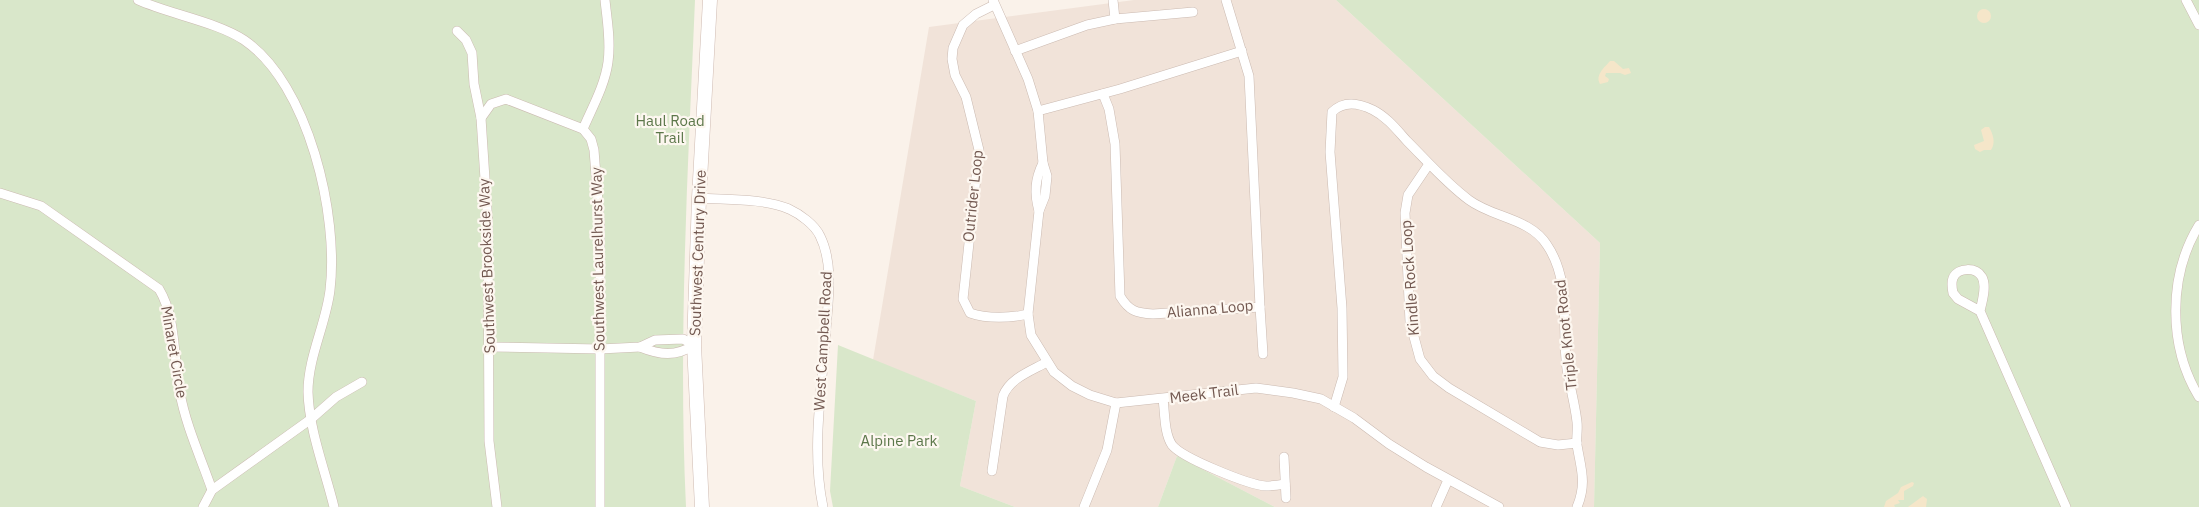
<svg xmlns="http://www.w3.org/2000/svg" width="2199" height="507" font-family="'IBM Plex Sans',sans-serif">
	<rect width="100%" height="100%" fill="#faf2ea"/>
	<path fill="#f1e3d9" d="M1134,0H1336L1600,243L1594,507H1275L1177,456L1158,507H1015L960,486L976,401L873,360L929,27Z"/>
	<g fill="#d9e7ca">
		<path d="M0,0H695C688,169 678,338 686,507H0Z"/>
		<path d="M1336,0H2199V507H1594L1600,243Z"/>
		<path d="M838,345L976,401L960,486L1015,507H833L830,491Z"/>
		<path d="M1177,456L1275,507H1158Z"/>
	</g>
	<g fill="#f5e6c9">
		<circle cx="1984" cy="16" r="7"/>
		<path d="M1610,61H1614L1623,69L1629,68L1631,73L1625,75L1620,73H1606L1605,76L1609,79L1608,82L1600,84C1595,75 1604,68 1610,61Z"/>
		<path d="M1985,127H1989C1993,134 1996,143 1991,150H1984L1980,152L1975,149L1974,145L1984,141L1981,130Z"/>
		<path d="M1912,482L1914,483L1913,486L1904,491V500H1898L1900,503L1894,505L1895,507H1884L1886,501L1898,493L1901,487Z"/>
		<path d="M1923,496L1927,499L1926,507H1908Z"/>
	</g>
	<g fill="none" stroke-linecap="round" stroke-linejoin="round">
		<g stroke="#cbbab1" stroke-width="10">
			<g id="street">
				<path d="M138,0C169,14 217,22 244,40C309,84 339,216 330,290C326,324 308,357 308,392C309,430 325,470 334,507"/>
				<path d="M993,0L1028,79L1038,111L1043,163L1047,176L1045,196L1039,211L1028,314L1031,335L1054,372L1072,386L1090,395L1116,403L1256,388L1293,393L1321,399L1354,418L1389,444L1426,467L1499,507"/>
				<path d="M1113,0L1115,19"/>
				<path d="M2186,0L2199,25"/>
				<path d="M994,5L976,14L963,25L953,48L952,59L955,75L966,97L979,150L963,299L970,313C987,319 1011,318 1028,314"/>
				<path d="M457,31L466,40L472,53L474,84L481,118L488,225L489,441L497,507"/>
				<path d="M1015,51L1087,25L1115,19L1193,12"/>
				<path d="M1103,94L1109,109L1115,144L1120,296C1129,311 1136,313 1153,314L1260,307L1249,76L1226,0"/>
				<path d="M1038,111L1120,89L1242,51"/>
				<path d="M481,118L491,104L506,99L583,129L591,139L594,150L600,227V507"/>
				<path d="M583,129C592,108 605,85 608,62C611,41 607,20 605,0"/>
				<path d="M1429,164L1408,195L1405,213L1410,322L1420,359L1433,376L1449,388L1540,442L1558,445L1577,443"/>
				<path d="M0,193L41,206L159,289C177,319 173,359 180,393C186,426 201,458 212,490"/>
				<path d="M699,198C728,200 762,198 789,209C800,214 815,225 820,236C834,264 828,300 826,330C822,388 811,450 823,507"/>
				<path d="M1039,211C1034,193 1035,179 1043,163"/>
				<path d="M2199,225C2168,276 2168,346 2199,397"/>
				<path d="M1260,307L1263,354"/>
				<path d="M1980,311L1958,299L1953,293C1952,288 1951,283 1953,278C1958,267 1976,267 1982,277C1987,286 1982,302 1980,311L2066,507"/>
				<path d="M490,347L600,349L640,347L655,340L683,339L694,345"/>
				<path d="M640,347C660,355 676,357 694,345"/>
				<path d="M1163,399C1165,413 1164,433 1172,445C1182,458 1249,485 1266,486C1272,486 1279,485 1285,484"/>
				<path d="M1334,407L1343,377L1342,308L1330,152L1332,112C1344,100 1359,103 1373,110C1387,117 1397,130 1407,141C1427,161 1446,183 1469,200C1493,218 1530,218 1547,245C1572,282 1561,327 1567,369C1570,387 1575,404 1577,422C1578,430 1576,438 1577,445C1581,469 1587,483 1577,507"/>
				<path d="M1284,457L1286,498"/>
				<path d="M992,471L1003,396C1010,378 1031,371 1047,362"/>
				<path d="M203,507L212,490L311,419L336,397L362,382"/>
				<path d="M1084,507L1107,450L1116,403"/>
				<path d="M1436,507L1448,480"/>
			</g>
		</g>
		<g stroke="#cfbbb2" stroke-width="15">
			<path id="secondary" d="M702,507L694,345L699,198L710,0"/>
		</g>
		<use href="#street" stroke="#fff" stroke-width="9"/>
		<use href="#secondary" stroke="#fff" stroke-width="14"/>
	</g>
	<g text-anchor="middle" stroke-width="4.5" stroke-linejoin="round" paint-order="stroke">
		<g font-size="15" fill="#5c774a" stroke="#fdf7f0">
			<text x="670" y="126">Haul Road<tspan x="670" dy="17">Trail</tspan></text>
			<text x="899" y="446">Alpine Park</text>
		</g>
		<g font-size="15" fill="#725850" stroke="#fdf7f0">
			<text transform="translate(973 196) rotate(-84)" y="5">Outrider Loop</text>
			<text transform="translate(698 253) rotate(-88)" y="5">Southwest Century Drive</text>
			<text transform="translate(598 259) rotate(-91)" y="5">Southwest Laurelhurst Way</text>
			<text transform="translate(487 266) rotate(-92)" y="5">Southwest Brookside Way</text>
			<text transform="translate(1410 278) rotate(-94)" y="5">Kindle Rock Loop</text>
			<text transform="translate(1210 309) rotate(-5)" y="5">Alianna Loop</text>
			<text transform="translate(1566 335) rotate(-96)" y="5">Triple Knot Road</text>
			<text transform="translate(823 341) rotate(-87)" y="5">West Campbell Road</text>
			<text transform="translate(174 352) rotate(80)" y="5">Minaret Circle</text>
			<text transform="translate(1204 394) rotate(-7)" y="5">Meek Trail</text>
		</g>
	</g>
</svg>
